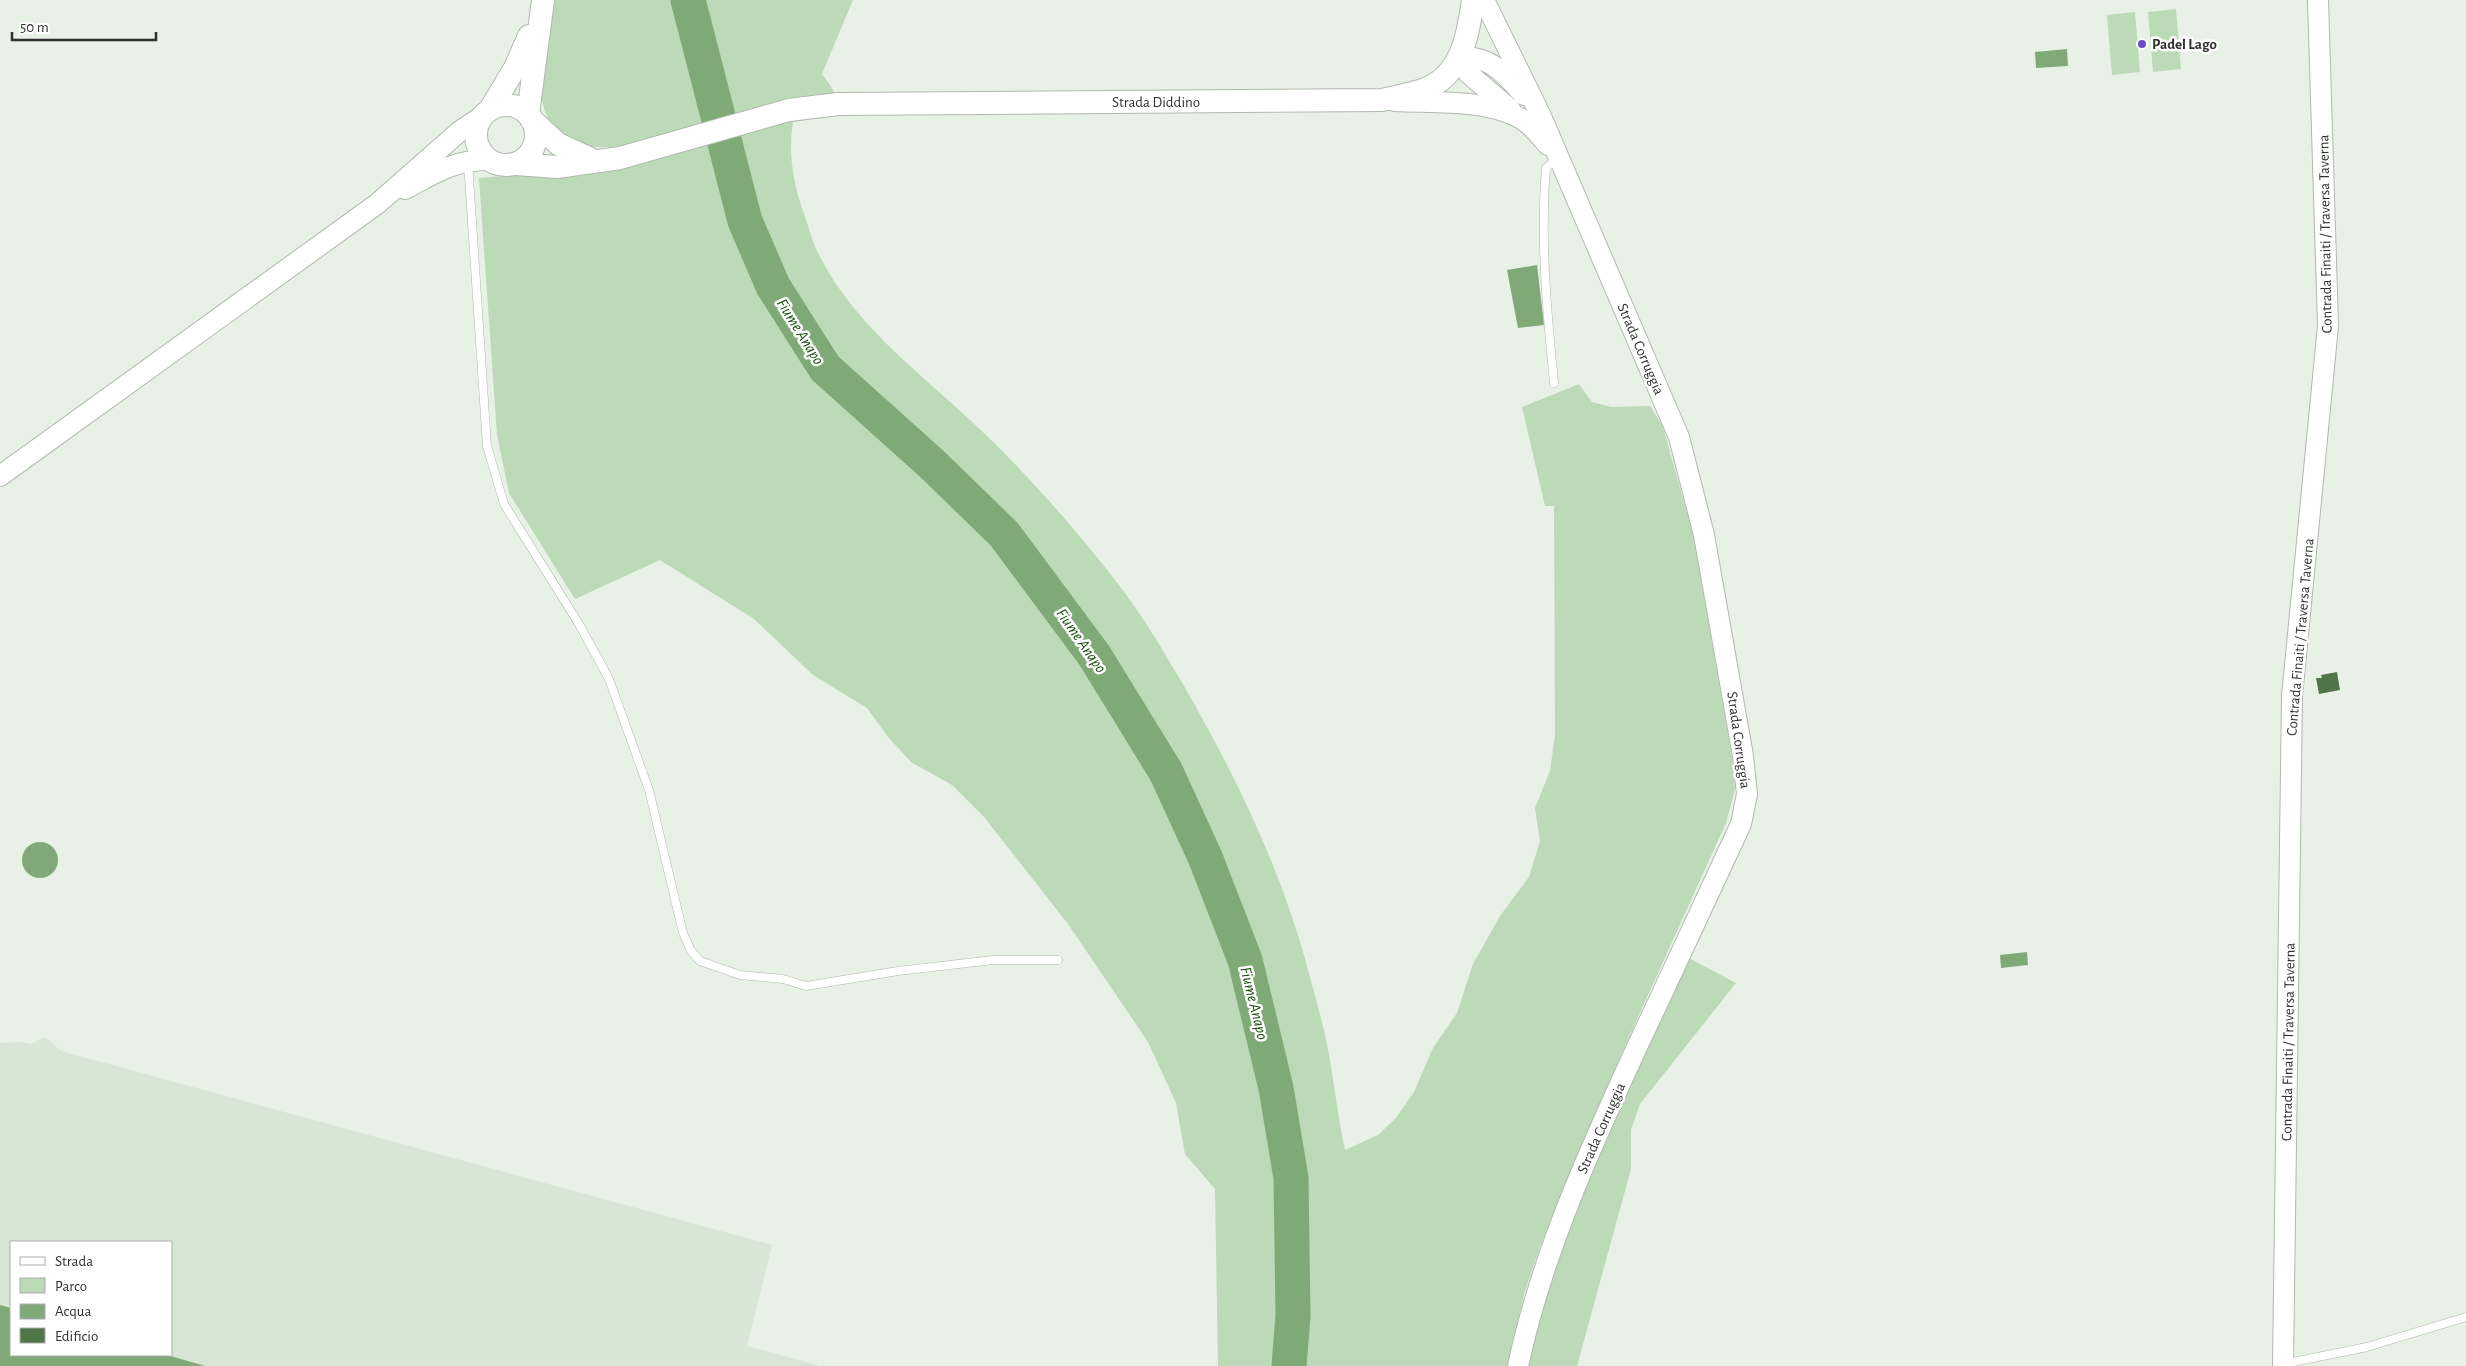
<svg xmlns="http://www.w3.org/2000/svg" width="2466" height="1366" font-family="'Alegreya Sans',sans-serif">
	<rect width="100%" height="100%" fill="#e7f1e5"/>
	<path fill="#d7e6d5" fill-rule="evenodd" d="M45,1037L61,1051L772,1245L747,1346L821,1366H0V1043L20,1042L31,1044ZM11,1242H171V1355H11Z"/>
	<g fill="#bddab8">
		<path d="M555,0H853L822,74C833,88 839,97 836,115L793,122C788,153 793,182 803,211C808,224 811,238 817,251C856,331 930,379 991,440C1035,483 1077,531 1115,580C1141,613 1163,650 1184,686C1233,771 1277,861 1304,955C1312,986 1322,1018 1328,1049C1334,1082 1338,1117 1345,1150L1378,1135L1395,1119L1414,1092L1433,1048L1457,1013L1473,964L1500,916L1529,877L1540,841L1535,808L1550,771L1555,735L1554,506H1545L1522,407L1579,384L1592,402L1611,407L1650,406L1663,427L1693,534L1732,757L1735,789L1726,823L1629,1037L1540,1247L1525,1291L1508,1366H1218L1215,1189L1185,1154L1176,1103L1148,1042L1068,924L984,817L952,785L911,762L888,737L867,708L813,675L754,619L660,560L575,599L509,493L497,435L479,178C526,174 573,176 620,170L617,148C606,147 594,148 583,145C518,126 544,47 555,0Z"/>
		<path d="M2176,9L2181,69L2153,72L2148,12Z"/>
		<path d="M2135,12L2140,72L2112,75L2107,15Z"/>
		<path d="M1689,958L1736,983L1640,1104L1631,1130V1169L1577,1366H1528C1558,1223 1628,1090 1689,958Z"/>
	</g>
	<g fill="#80a978">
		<path d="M2067,49L2068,66L2036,68L2035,52Z"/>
		<path d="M1537,265L1544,325L1518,328L1507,270Z"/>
		<circle cx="40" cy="860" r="18"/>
		<path d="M2027,952L2028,965L2001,968L2000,955Z"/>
		<path d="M0,1305L11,1308V1355H167L205,1366H0Z"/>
	</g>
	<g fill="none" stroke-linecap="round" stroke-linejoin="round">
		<path stroke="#80a978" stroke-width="35" d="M688,0L745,221L773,286L825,368L932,464L1004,534L1094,655L1166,772L1205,857L1245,960L1276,1088L1291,1178L1293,1316L1289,1366"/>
	</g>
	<path fill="#4f7548" d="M2337,672L2340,690L2319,694L2316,678H2322L2321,675Z"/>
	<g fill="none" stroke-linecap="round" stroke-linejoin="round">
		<g stroke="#b0b9ae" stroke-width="9">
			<g id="service">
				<path d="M468,162L487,446L504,504L579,624L609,679L649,790L683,933L691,951L700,961L740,975L783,979L806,986L898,971L993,960H1058"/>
				<path d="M1554,383C1547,312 1540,239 1546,168L1557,159"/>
				<path d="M2283,1364L2367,1347L2466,1317"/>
			</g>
		</g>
		<g stroke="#b0b9ae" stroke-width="22">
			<g id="tertiary">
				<path d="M1484,0L1540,114L1679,437L1704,535L1743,756L1747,794L1741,824C1706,899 1672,973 1637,1047C1589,1151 1542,1254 1518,1366"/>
				<path d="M1395,101C1436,103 1483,99 1520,118C1531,124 1540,136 1548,145"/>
				<path d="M1510,109L1469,74L1460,58C1489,54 1506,75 1524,95"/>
				<path d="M405,189C435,173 454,160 488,160"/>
				<path d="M0,476L377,204L460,131L481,117"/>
				<path d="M2283,1366L2292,696L2328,326L2318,0"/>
			</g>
		</g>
		<g stroke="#b0b9ae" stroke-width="24">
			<g id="secondary">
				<circle cx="506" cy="135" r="30"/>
				<path d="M491,108L515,68L529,36"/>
				<path d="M528,114L543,0"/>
				<path d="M532,120L558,144L595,161"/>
				<path d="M516,164L557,167L620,158L789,110L838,104L1382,100C1396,97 1410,94 1423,90C1462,76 1468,35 1473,0"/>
			</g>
		</g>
		<use href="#service" stroke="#fff" stroke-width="8"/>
		<use href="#tertiary" stroke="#fff" stroke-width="20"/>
		<use href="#secondary" stroke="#fff" stroke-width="22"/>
	</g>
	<circle fill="#6b4bc4" stroke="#fff" stroke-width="2" cx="2142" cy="44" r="5"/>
	<g text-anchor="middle" stroke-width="5" stroke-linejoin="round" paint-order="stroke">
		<g font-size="15" font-weight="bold" fill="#2e322d" stroke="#fff" text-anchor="start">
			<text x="2152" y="49">Padel Lago</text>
		</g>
		<g font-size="15" fill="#2e322d" stroke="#fff">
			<text x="1156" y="107">Strada Diddino</text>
			<text transform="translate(2325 234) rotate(-91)" y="5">Contrada Finaiti / Traversa Taverna</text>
			<text transform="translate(1641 349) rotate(67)" y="5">Strada Corruggia</text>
			<text transform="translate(2300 637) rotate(-85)" y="5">Contrada Finaiti / Traversa Taverna</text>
			<text transform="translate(1739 740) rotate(82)" y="5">Strada Corruggia</text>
			<text transform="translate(2288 1042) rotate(-89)" y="5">Contrada Finaiti / Traversa Taverna</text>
			<text transform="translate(1601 1128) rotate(-66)" y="5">Strada Corruggia</text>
		</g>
		<g font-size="16" font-style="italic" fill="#154d0a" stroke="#fff">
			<text transform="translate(801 331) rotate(58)" y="6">Fiume Anapo</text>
			<text transform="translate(1082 640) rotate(55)" y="6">Fiume Anapo</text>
			<text transform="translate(1255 1003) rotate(76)" y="6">Fiume Anapo</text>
		</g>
	</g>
	<rect x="10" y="1241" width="162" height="115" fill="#ffffff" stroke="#abadab"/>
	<rect x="20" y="1257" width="25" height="8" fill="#ffffff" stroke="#abadab"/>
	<text x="55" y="1266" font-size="15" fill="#2e322d">Strada</text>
	<rect x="20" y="1278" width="25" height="15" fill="#bddab8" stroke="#abadab"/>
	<text x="55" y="1291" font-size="15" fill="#2e322d">Parco</text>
	<rect x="20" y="1304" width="25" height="15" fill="#80a978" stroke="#abadab"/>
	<text x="55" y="1316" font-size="15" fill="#2e322d">Acqua</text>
	<rect x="20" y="1328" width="25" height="15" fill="#4f7548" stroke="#abadab"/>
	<text x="55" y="1341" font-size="15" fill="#2e322d">Edificio</text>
	<path d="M12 32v8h144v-8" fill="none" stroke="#2e322d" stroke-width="2.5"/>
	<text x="20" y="32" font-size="15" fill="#2e322d" stroke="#ffffff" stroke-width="4" paint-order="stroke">50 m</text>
</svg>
